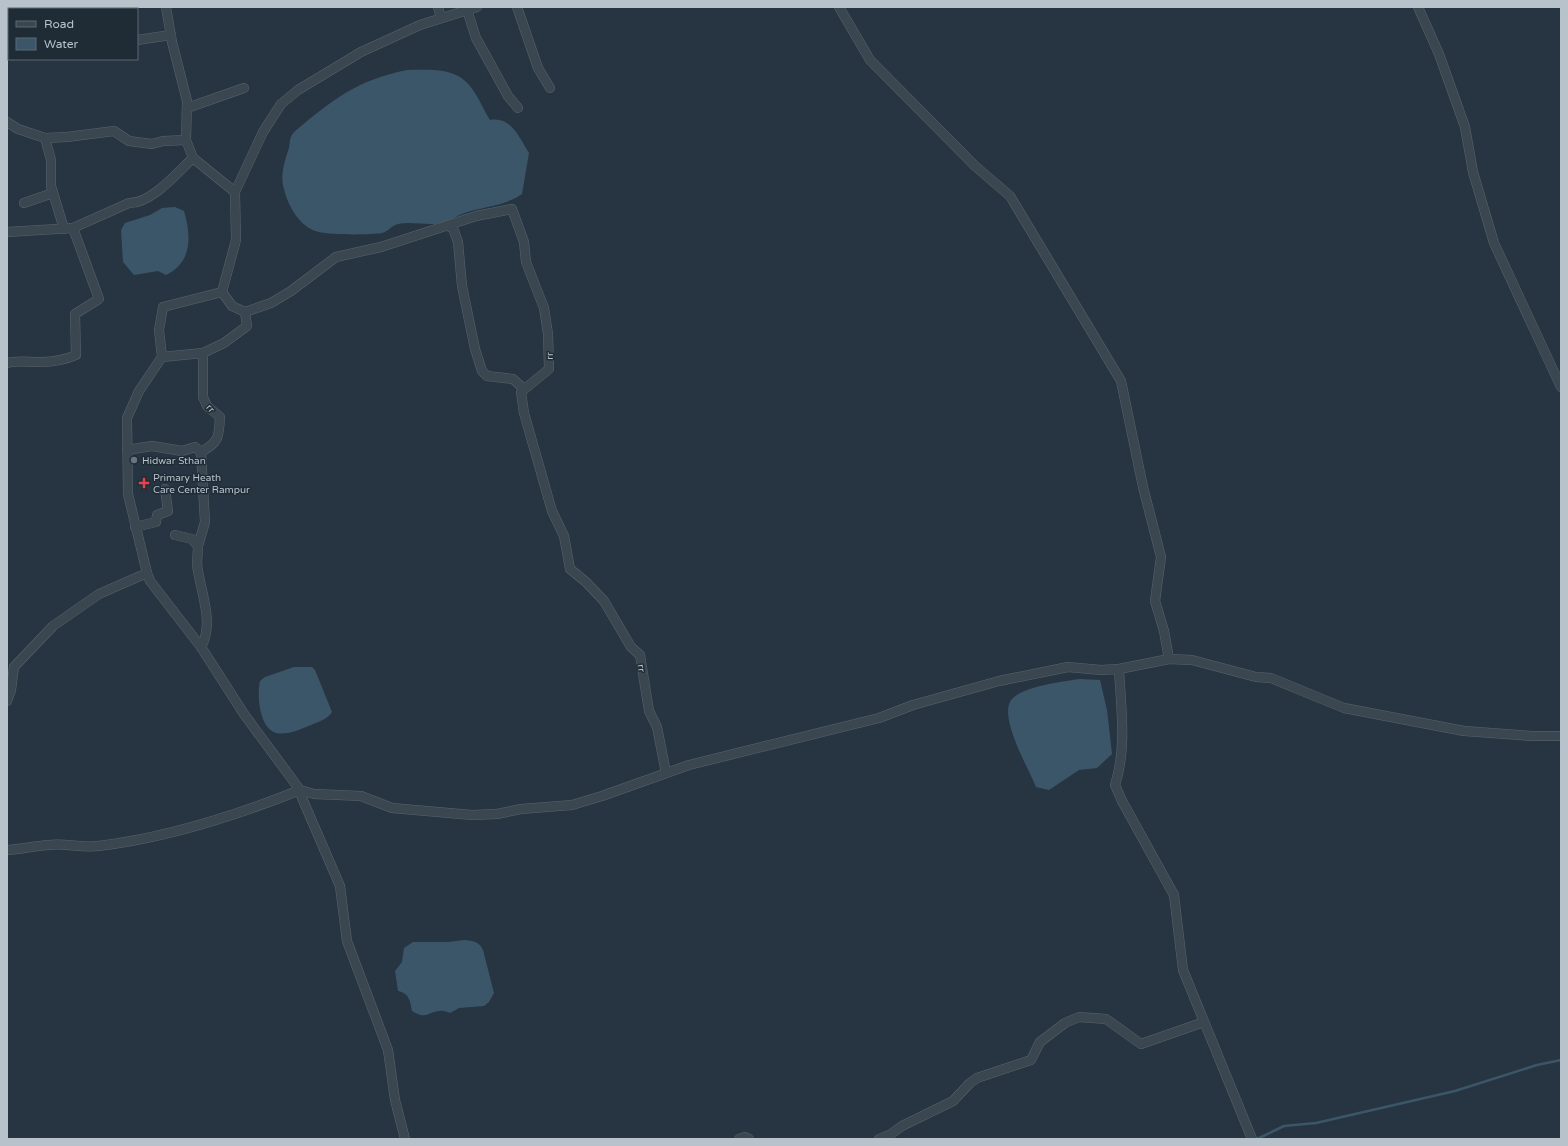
<svg xmlns="http://www.w3.org/2000/svg" width="1568" height="1146" font-family="'Varela Round',sans-serif">
	<rect width="100%" height="100%" fill="#263541"/>
	<g fill="#3c5669">
		<path d="M407,70C429,70 454,67 469,85C478,95 483,109 490,120C511,116 519,137 529,153L522,194C503,207 483,206 462,214C456,216 450,221 443,223C429,226 412,221 398,224C392,225 388,232 382,233C372,235 329,235 319,232C300,228 288,206 284,189C280,177 284,163 288,151C291,143 288,139 294,132C332,100 357,80 407,70Z"/>
		<path d="M175,207L184,211C191,235 193,262 166,275L158,271L134,275L123,262L121,230L125,223L150,215L162,208Z"/>
		<path d="M294,667H312L315,670L332,712C328,719 318,722 311,725C301,729 282,738 272,731C259,723 257,694 260,681L265,677Z"/>
		<path d="M1079,679L1100,680L1107,710L1112,754L1097,768L1079,770L1049,790L1036,787C1029,769 997,715 1012,699C1024,686 1061,682 1079,679Z"/>
		<path d="M464,940C473,941 479,941 483,950L494,993L489,1002L484,1006L459,1008L450,1013C447,1012 443,1010 440,1011C427,1012 427,1020 412,1011C410,1001 410,994 398,991L395,971L402,962L404,948L413,942H448Z"/>
	</g>
	<g fill="none" stroke-linecap="round" stroke-linejoin="round">
		<path stroke="#3c5669" stroke-width="2.5" d="M1257,1139L1284,1126L1316,1123L1455,1091L1537,1065L1561,1060"/>
		<g stroke="#58656e" stroke-width="10">
			<g id="minor">
				<path d="M67,7L68,9"/>
				<path d="M166,7L172,42L187,101L186,140L193,158L235,192"/>
				<path d="M438,7L441,18"/>
				<path d="M517,7L538,68L550,88"/>
				<path d="M839,7L870,60L975,166L1010,196L1121,381L1143,487L1161,557L1155,601L1164,631L1169,659"/>
				<path d="M1418,7L1439,54L1465,127L1473,172L1494,243L1561,387"/>
				<path d="M467,10L476,38L508,96L518,108"/>
				<path d="M137,40L171,35"/>
				<path d="M187,108L244,88"/>
				<path d="M7,122L18,129L45,138L51,160V186L64,229"/>
				<path d="M45,138L67,137L114,131L129,141L152,144L163,141L186,140"/>
				<path d="M24,203L53,193"/>
				<path d="M448,226L453,228L458,242L462,286L475,349L482,371L487,376L513,379L524,389"/>
				<path d="M7,232L73,228L129,203C151,204 178,172 193,158"/>
				<path d="M222,292L232,306L245,312L271,303L291,291L336,257L381,247L476,216L512,209L524,242L526,262L544,308L548,334L549,369L521,392L524,413L552,511L564,536L570,569L586,582L604,601L631,647L640,655L649,711L657,727L666,773"/>
				<path d="M162,357L203,353L224,343L247,326L245,312"/>
				<path d="M7,363C17,360 28,362 39,362C51,362 65,360 76,355L75,314L99,299L73,228"/>
				<path d="M127,450L152,446L182,451L195,447L201,452"/>
				<path d="M135,527L156,522L157,515L168,511L165,489"/>
				<path d="M175,535L192,539L198,546L205,522L201,452C219,442 219,437 220,417L207,406L203,397V353"/>
				<path d="M198,546C198,554 196,563 198,571C202,595 214,625 201,647"/>
				<path d="M1119,669C1121,708 1127,748 1115,785L1122,801L1174,895L1183,970L1252,1139"/>
				<path d="M7,701L11,690L14,667L53,626L99,594L147,573"/>
				<path d="M7,850C21,849 35,846 49,845C65,843 82,848 98,846C167,838 235,816 300,790L314,794L361,796L392,808L472,815L497,814L521,809L572,805L602,796L689,765L879,718L913,705L999,681L1068,667L1101,670L1119,669L1169,659L1192,660L1256,677L1271,678L1344,708L1464,731L1532,736H1561"/>
				<path d="M405,1139L395,1100L388,1050L347,941L340,886L302,798L300,790L244,714L201,647L150,581L147,573L128,494L127,418L139,391L162,357L159,330L163,307L222,292L236,240L235,192L263,132L281,104L298,90L361,52L420,25L477,7"/>
				<path d="M739,1139L745,1137L749,1139"/>
				<path d="M879,1139L891,1134L902,1126L953,1101L970,1083L977,1078L1031,1060L1040,1042L1065,1023L1079,1017L1106,1019L1141,1044L1204,1022"/>
			</g>
		</g>
		<use href="#minor" stroke="#3b4750" stroke-width="9"/>
	</g>
	<circle fill="#6b7280" stroke="#1f2c36" stroke-width="1.5" cx="134" cy="460" r="4"/>
	<path fill="#e0444e" stroke="#1f2c36" stroke-width="1.5" d="M142 477h4v4h4v4h-4v4h-4v-4h-4v-4h4z"/>
	<g text-anchor="middle" stroke-width="3" stroke-linejoin="round" paint-order="stroke">
		<g font-size="10" fill="#b7c2cb" stroke="#1f2c36">
			<text transform="translate(549 356) rotate(-91)" y="4">rr</text>
			<text transform="translate(211 408) rotate(48)" y="4">rr</text>
			<text transform="translate(642 668) rotate(81)" y="4">rr</text>
		</g>
		<g font-size="10" fill="#b7c2cb" stroke="#1f2c36" text-anchor="start">
			<text x="142" y="464">Hidwar Sthan</text>
			<text x="153" y="481">Primary Heath<tspan x="153" dy="12">Care Center Rampur</tspan></text>
		</g>
	</g>
	<rect width="1568" height="1146" fill="none" stroke="#b7c2cb" stroke-width="16"/>
	<rect x="8" y="8" width="130" height="52" fill="#1f2c36" stroke="#5c6872"/>
	<rect x="16" y="21" width="20" height="6" fill="#3b4750" stroke="#5c6872"/>
	<text x="44" y="28" font-size="12" fill="#b7c2cb">Road</text>
	<rect x="16" y="38" width="20" height="12" fill="#3c5669" stroke="#5c6872"/>
	<text x="44" y="48" font-size="12" fill="#b7c2cb">Water</text>
</svg>
